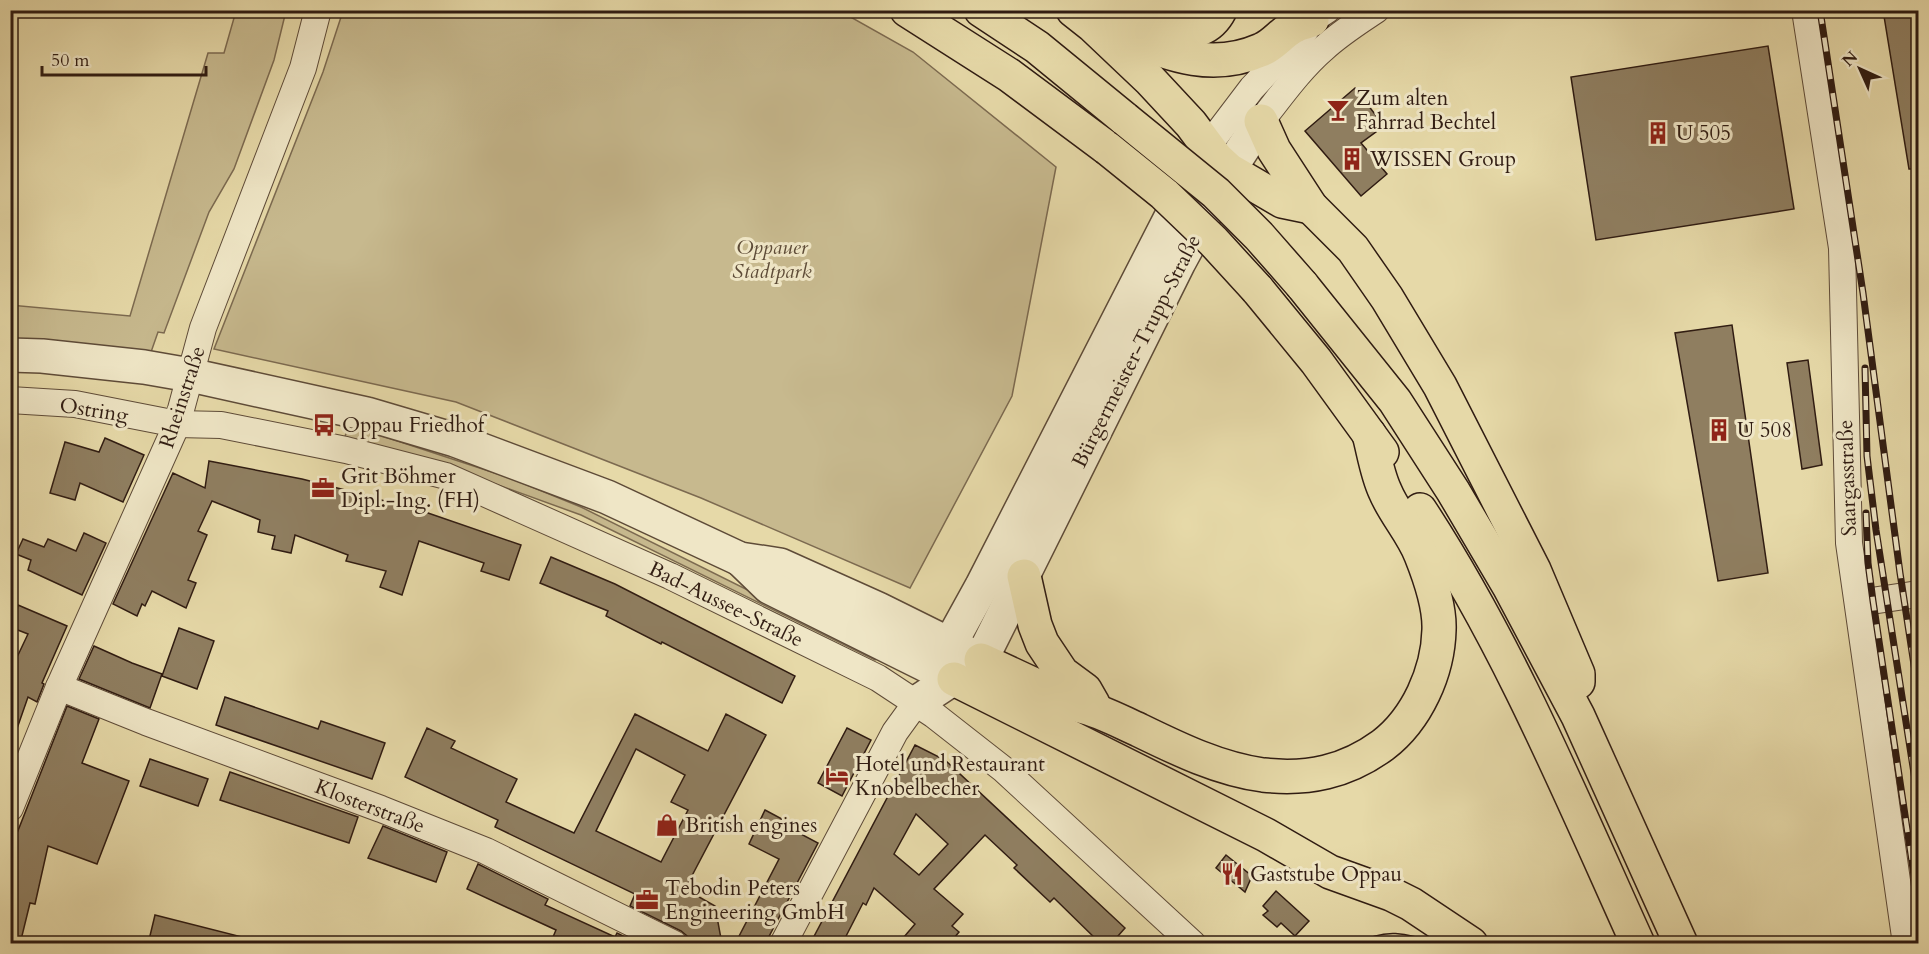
<svg xmlns="http://www.w3.org/2000/svg" width="1929" height="954" font-family="Cardo,serif">
	<rect width="100%" height="100%" fill="#e6d9a8"/>
	<filter id="stains"><feTurbulence type="fractalNoise" baseFrequency=".00333" numOctaves="4"/><feColorMatrix values="0 0 0 0 .2 0 0 0 0 .09 0 0 0 0 .02 0 0 0 .5 -.17"/></filter>
	<radialGradient id="worn" r=".72"><stop offset=".6" stop-color="#630" stop-opacity="0"/><stop offset="1" stop-color="#630" stop-opacity=".3"/></radialGradient>
	<g fill="#c7b98e" stroke="#7c6a50" stroke-width="1.5">
		<path d="M236,11H286L274,60L234,169L209,212L164,333L158,332L150,355L11,340L10,305L130,316L208,53H224Z"/>
		<path d="M343,11H840L913,52L1056,167L1012,396L910,588L701,498L456,402L214,349L323,72Z"/>
		<path d="M349,425L510,478L581,507L878,655L879,658L875,660L581,515L443,465L343,442Z"/>
	</g>
	<g fill="#8f7e60" stroke="#301c12" stroke-width="1.5" fill-rule="evenodd">
		<path d="M1883,10H1918V169H1909Z"/>
		<path d="M1768,46L1794,209L1596,240L1571,77Z"/>
		<path d="M1355,88L1384,126L1361,143L1387,174L1361,196L1305,131Z"/>
		<path d="M1732,325L1768,573L1718,581L1675,333Z"/>
		<path d="M1808,360L1822,465L1802,469L1787,363Z"/>
		<path d="M105,438L144,455L123,502L80,483L75,500L50,493L65,442L99,452Z"/>
		<path d="M209,461L302,479L349,491L428,513L521,545L509,580L481,571L484,563L419,541L402,595L380,587L386,571L346,561L348,555L295,535L291,553L272,549L275,536L258,532L260,520L212,501L198,531L207,535L188,580L196,583L186,608L152,591L145,606L142,604L137,616L113,604L173,473L205,488Z"/>
		<path d="M84,533L106,543L82,595L28,570L31,560L16,554L23,539L44,547L48,539L76,551Z"/>
		<path d="M551,557L615,584L795,676L782,703L662,642L661,644L606,616L608,611L540,583Z"/>
		<path d="M18,605L67,626L42,683L44,684L37,702L28,697L13,740L10,739V672L28,634L10,627V607L17,610Z"/>
		<path d="M179,628L214,641L197,689L162,676Z"/>
		<path d="M94,646L132,663L162,674L150,708L79,679Z"/>
		<path d="M225,697L318,729L321,721L385,743L372,779L216,725Z"/>
		<path d="M67,706L99,719L82,763L129,781L97,864L48,846L35,904L30,903L20,944H10V851Z"/>
		<path d="M635,714L708,751L726,714L766,735L685,889L715,906L722,944H689L687,936L681,931L630,906L635,894L495,827L498,820L405,777L427,728L455,741L451,748L517,779L506,802L574,833ZM636,749L685,775L671,802L688,810L661,862L596,831Z"/>
		<path d="M847,728L871,740L842,796L818,783Z"/>
		<path d="M915,745L945,760L1125,928L1111,944H1101L1054,898L1050,902L1014,868L1017,865L985,835L934,889L963,914L952,926L959,932L949,944H898L915,924L874,888L866,905L863,903L842,944H810ZM916,814L948,844L919,875L894,854Z"/>
		<path d="M150,759L208,779L198,806L140,786Z"/>
		<path d="M230,772L358,817L349,843L220,800Z"/>
		<path d="M765,810L782,819L780,823L818,843L765,944H735L779,859L749,844Z"/>
		<path d="M383,826L447,852L436,882L368,858Z"/>
		<path d="M1226,855L1252,876L1245,892L1216,868Z"/>
		<path d="M478,864L548,899L545,905L615,937L617,933L639,944H550L556,930L467,889Z"/>
		<path d="M1276,891L1309,921L1295,936L1281,923L1277,927L1263,915L1268,911L1263,906Z"/>
		<path d="M155,915L242,937V944H148Z"/>
	</g>
	<g fill="none" stroke-linecap="round" stroke-linejoin="round">
		<g stroke="#5e4b38" stroke-width="28">
			<g id="minor">
				<path d="M1805,10L1842,248L1849,543L1906,944"/>
				<path d="M1261,121C1281,96 1299,70 1323,49C1339,34 1358,22 1376,10"/>
				<path d="M1208,146L1252,88L1303,34L1312,20L1327,10"/>
				<path d="M10,400L75,404L177,424L221,425L346,450L446,476L670,576L878,678L934,715L1003,769L1193,944"/>
				<path d="M1858,603L1918,594"/>
				<path d="M59,687L146,722L381,809L486,851L674,944"/>
				<path d="M10,808L59,687L177,424L203,328L303,68L318,10"/>
				<path d="M783,944L895,732L916,703"/>
			</g>
		</g>
		<g stroke="#5e4b38" stroke-width="36">
			<g id="tertiary">
				<path d="M10,355L42,356L144,367L190,375L367,414L455,440L607,497L740,559L780,565L878,609L981,660"/>
				<path d="M740,559L769,587L954,679"/>
				<path d="M939,664L982,586L1189,182"/>
				<path d="M916,703L981,660L1179,262L1229,170L1261,121"/>
			</g>
		</g>
		<g stroke="#301c12" stroke-width="36">
			<g id="trunk">
				<path d="M907,10L1009,75L1107,148"/>
				<path d="M981,10L1037,47L1125,119"/>
				<path d="M1073,10L1092,25L1150,80L1191,124L1217,159L1229,170L1282,201L1311,207"/>
				<path d="M1124,10C1153,25 1200,49 1220,10"/>
				<path d="M1105,29C1158,48 1204,75 1261,50C1274,45 1282,32 1295,26C1300,23 1307,22 1312,20"/>
				<path d="M1261,121L1274,150L1311,207L1353,249L1387,298L1440,386L1534,570L1578,674V682"/>
				<path d="M1302,285L1395,401L1453,491L1509,586L1578,716L1681,944"/>
				<path d="M1257,289L1316,361L1382,452"/>
				<path d="M1420,510C1509,646 1571,796 1638,944"/>
				<path d="M1024,576L1035,625L1042,643L1062,673L1085,690L1093,704"/>
				<path d="M981,660L1080,706C1101,711 1119,721 1139,730C1178,749 1219,769 1263,775C1308,780 1346,772 1383,745C1417,719 1438,672 1439,630C1440,607 1429,575 1421,555C1412,532 1394,513 1385,491C1377,474 1374,453 1369,434"/>
				<path d="M954,679L1266,835L1330,872L1391,894L1411,904L1471,944"/>
			</g>
		</g>
		<use href="#minor" stroke="#efe6c6" stroke-width="26"/>
		<use href="#tertiary" stroke="#efe6c6" stroke-width="33"/>
		<use href="#trunk" stroke="#e6d9a8" stroke-width="33"/>
		<path stroke="#301c12" stroke-width="1.5" d="M1357,944C1383,928 1408,932 1434,944"/>
		<g stroke="#301c12" stroke-width="7">
			<g id="rail">
				<path d="M1820,10L1863,293L1900,573L1918,691"/>
				<path d="M1865,368L1867,456L1876,530L1918,799"/>
				<path d="M1866,513L1868,563L1873,601L1918,902"/>
			</g>
		</g>
		<use href="#rail" stroke="#efe6c6" stroke-width="4.5" stroke-dasharray="14" stroke-linecap="butt"/>
		<g stroke="#301c12" stroke-width="36" stroke-linecap="butt">
			<g id="trunk-bridge">
				<path d="M1125,119L1216,193L1259,236L1302,285"/>
				<path d="M1107,148L1164,194L1213,241L1257,289"/>
			</g>
		</g>
		<use href="#trunk-bridge" stroke="#e6d9a8" stroke-width="33"/>
	</g>
	<defs>
		<g id="bar-bare" transform="scale(1.8)"><path d="M-6-5H6L.8 .8V4.5H3.5V6h-7V4.5H-.8V.8Z" fill="#8f2418" stroke="#efe6c6" stroke-width="2.5" paint-order="stroke"/></g>
		<g id="building-bare" transform="scale(1.8)"><path d="M-4-6H4V6H1V3H-1V6H-4ZM-2.5-4.3h1.7v1.8h-1.7ZM.8-4.3h1.7v1.8H.8ZM-2.5-1h1.7V.8h-1.7ZM.8-1h1.7V.8H.8Z" fill="#8f2418" stroke="#efe6c6" stroke-width="2.5" paint-order="stroke"/></g>
		<g id="bus-bare" transform="scale(1.8)"><path d="M-5-6H5V4H4V6H2V4H-2V6H-4V4H-5ZM-3.5-4V0h7V-4ZM-3.5 1.2v1.5H-2V1.2ZM2 1.2v1.5H3.5V1.2Z" fill="#8f2418" stroke="#efe6c6" stroke-width="2.5" paint-order="stroke"/></g>
		<g id="office-bare" transform="scale(1.8)"><path d="M-6-3h4V-5.5h4V-3h4V5H-6ZM-1-4.5V-3h2v-1.5ZM-6 0V1H6V0Z" fill="#8f2418" stroke="#efe6c6" stroke-width="2.5" paint-order="stroke"/></g>
		<g id="hotel-bare" transform="scale(1.8)"><path d="M-6-4.5h1.5V1H6V5H4.5V3h-9V5H-6ZM-4 0a1.8 1.8 0 1 1 3.6 0ZM.5 0V-2.5h3Q6-2.5 6 0Z" fill="#8f2418" stroke="#efe6c6" stroke-width="2.5" paint-order="stroke"/></g>
		<g id="shop-bare" transform="scale(1.8)"><path d="M-5-2.5h2.3a2.7 3.5 0 0 1 5.4 0H5L5.5 6h-11ZM-1.5-2.5h3a1.5 2.3 0 0 0-3 0Z" fill="#8f2418" stroke="#efe6c6" stroke-width="2.5" paint-order="stroke"/></g>
		<g id="restaurant-bare" transform="scale(1.8)"><path d="M-5-6h1v4h1v-4h1v4h1v-4h1v5L-1.5 .5V6h-2V.5L-5-1ZM5-6V6H3V1.5H1.5Q1.5-4 5-6Z" fill="#8f2418" stroke="#efe6c6" stroke-width="2.5" paint-order="stroke"/></g>
	</defs>
	<g fill-rule="evenodd">
		<use href="#bar-bare" x="1338" y="110"/>
		<use href="#building-bare" x="1658" y="133"/>
		<use href="#building-bare" x="1352" y="159"/>
		<use href="#bus-bare" x="324" y="425"/>
		<use href="#building-bare" x="1719" y="430"/>
		<use href="#office-bare" x="323" y="488"/>
		<use href="#hotel-bare" x="837" y="776"/>
		<use href="#shop-bare" x="667" y="825"/>
		<use href="#restaurant-bare" x="1232" y="874"/>
		<use href="#office-bare" x="647" y="900"/>
	</g>
	<g text-anchor="middle" stroke-width="6" stroke-linejoin="round" paint-order="stroke">
		<g font-size="21" fill="#301c12" stroke="#efe6c6" text-anchor="start">
			<text x="1356" y="105">Zum alten<tspan x="1356" dy="24">Fahrrad Bechtel</tspan></text>
			<text x="1676" y="140">U 505</text>
			<text x="1370" y="166">WISSEN Group</text>
			<text x="342" y="432">Oppau Friedhof</text>
			<text x="1737" y="437">U 508</text>
			<text x="341" y="483">Grit Böhmer<tspan x="341" dy="24">Dipl.-Ing. (FH)</tspan></text>
			<text x="855" y="771">Hotel und Restaurant<tspan x="855" dy="24">Knobelbecher</tspan></text>
			<text x="685" y="832">British engines</text>
			<text x="1250" y="881">Gaststube Oppau</text>
			<text x="665" y="895">Tebodin Peters<tspan x="665" dy="24">Engineering GmbH</tspan></text>
		</g>
		<g font-size="21" font-style="italic" fill="#5d4b37" stroke="#efe6c6">
			<text x="772" y="254">Oppauer<tspan x="772" dy="24">Stadtpark</tspan></text>
		</g>
		<g font-size="21" fill="#301c12" stroke="#efe6c6">
			<text transform="translate(1136 351) rotate(-63)" y="7">Bürgermeister-Trupp-Straße</text>
			<text transform="translate(182 397) rotate(-72)" y="7">Rheinstraße</text>
			<text transform="translate(94 410) rotate(9)" y="7">Ostring</text>
			<text transform="translate(1847 478) rotate(-92)" y="7">Saargasstraße</text>
			<text transform="translate(726 604) rotate(26)" y="7">Bad-Aussee-Straße</text>
			<text transform="translate(370 806) rotate(21)" y="7">Klosterstraße</text>
		</g>
	</g>
	<rect width="1929" height="954" fill="none" stroke="#e6d9a8" stroke-width="36"/>
	<rect x="12" y="12" width="1905" height="930" fill="none" stroke="#301c12" stroke-width="3"/>
	<rect x="18" y="18" width="1893" height="918" fill="none" stroke="#301c12" stroke-width="1.5"/>
	<g transform="translate(1860 69) rotate(315)" stroke="#efe6c6" stroke-width="4.5" paint-order="stroke">
	<path d="M0-4.5L10 22L0 15L-10 22Z" fill="#301c12"/>
	<text y="-9" font-size="16" font-weight="bold" text-anchor="middle" fill="#301c12">N</text>
	</g>
	<path d="M42 66v9h164v-9" fill="none" stroke="#301c12" stroke-width="3"/>
	<text x="51" y="66" font-size="18" fill="#301c12" stroke="#efe6c6" stroke-width="4.5" paint-order="stroke">50 m</text>
	<rect width="100%" height="100%" filter="url(#stains)"/>
	<rect width="100%" height="100%" fill="url(#worn)"/>
</svg>
